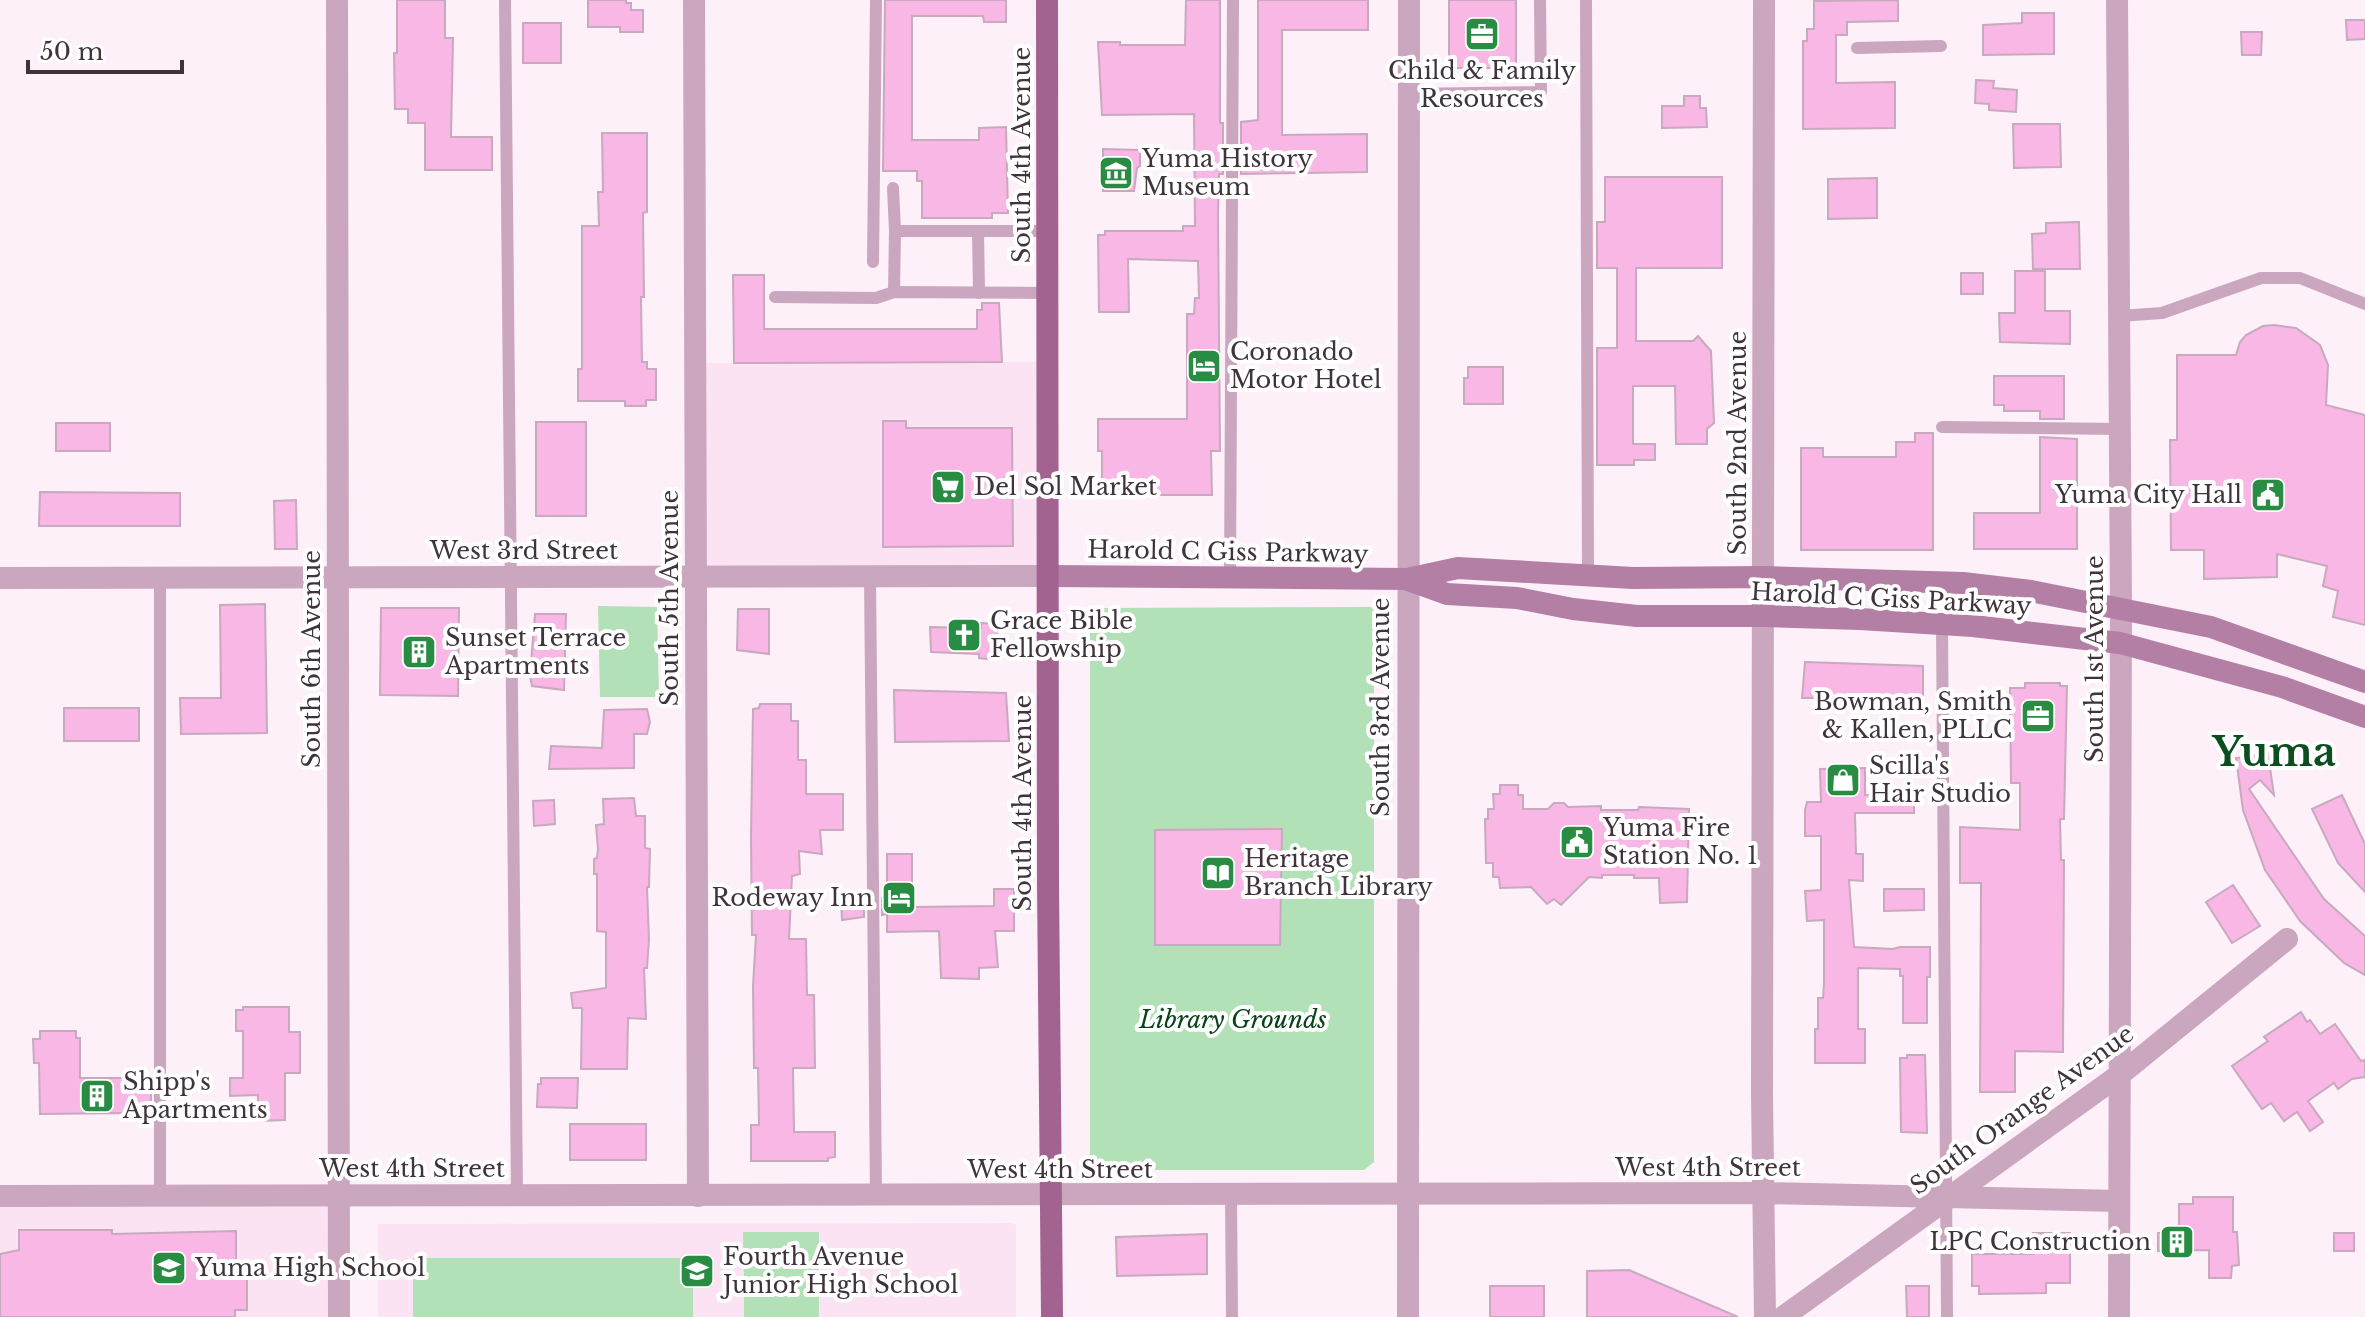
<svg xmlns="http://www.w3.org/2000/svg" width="2365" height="1317" font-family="'Libre Baskerville',serif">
	<rect width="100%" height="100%" fill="#fdf0f9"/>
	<g fill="#fbe3f3">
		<path d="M1049,362V576L696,577L694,363Z"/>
		<path d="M338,1194L339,1317H0V1195Z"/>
		<path d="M1013,1223L1016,1225V1317H378V1224Z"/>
	</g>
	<g fill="#b2e0b7">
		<path d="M598,606L657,607L659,697H600Z"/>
		<path d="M1371,607L1374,610V1162L1364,1170H1097L1090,1165V618L1093,611L1100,608Z"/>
		<path d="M743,1232H819V1278H744Z"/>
		<rect x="413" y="1258" width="280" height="59"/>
		<path d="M819,1281V1317H744V1282Z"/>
	</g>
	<g fill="#f9b7e5" stroke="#c8a9be" stroke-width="2">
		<path d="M397,0H445V38H453L451,137H492V170H425V123H408V109H395L394,53H397Z"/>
		<path d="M588,0H626V3H631V10H643V32H620V27H588Z"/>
		<path d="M885,0H1006V22H984L983,16H912V140H979V128L1006,127L1008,213H992V218H922V181H917V171H883Z"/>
		<path d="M1186,0H1220V123H1223V174H1219L1218,214L1220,451H1211L1212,495H1102V451H1098V419H1187V314H1194L1195,298H1199L1198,261L1128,259L1129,312H1099L1098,235H1105V231H1183V226H1195L1194,114L1102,115L1098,42H1120V45H1185Z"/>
		<path d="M1258,0H1368V30H1282V135L1367,134V172L1241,174V122L1258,120Z"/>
		<rect x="1449" y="0" width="67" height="68"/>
		<path d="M1898,0V21L1847,22V35H1836V83L1895,82V128L1803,129V41H1807V29H1814V1Z"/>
		<path d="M2022,13H2054V54L1983,55V25L2022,23Z"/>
		<path d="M2346,20H2365V39L2347,40Z"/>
		<rect x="523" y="23" width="38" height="40"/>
		<path d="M2241,32H2262L2261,55H2242Z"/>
		<path d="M1976,80L1994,81L1993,88L2017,90L2016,112L1989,110V104L1975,103Z"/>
		<path d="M1684,96H1700V108H1706L1707,127L1662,128V106H1684Z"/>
		<path d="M2013,124H2060L2061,167L2014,168Z"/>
		<path d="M602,133H647V212L643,213L644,297H641L642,362H647V369H656V400H646V406H625V401H578V369H582V226H599L598,192H603Z"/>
		<path d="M1103,149L1140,150V166L1137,168L1134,191H1103Z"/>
		<path d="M1605,177H1722V268H1636V341H1693L1698,336L1711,351L1714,423L1707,429V444H1676L1675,386H1633V444H1655V460H1634V465H1597V348H1617V268H1597V222H1605Z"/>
		<path d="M1877,178V218L1828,219V179Z"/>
		<path d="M2079,222L2080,269H2033L2032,234L2046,233V223Z"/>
		<path d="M2015,271H2045V311H2070V344L2000,342L1999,313H2015Z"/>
		<rect x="1961" y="273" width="22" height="21"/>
		<path d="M733,275H764V329H977V310H982V303H999L1002,362L734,363Z"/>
		<path d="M2274,325L2296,328L2320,345L2328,365L2326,405L2365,415V625L2333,617L2338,591L2323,586L2327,566L2277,554V577L2204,579V550H2171L2170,440H2177V355H2236L2240,342L2246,335L2263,326Z"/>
		<path d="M1468,367H1503V404H1464V378H1468Z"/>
		<path d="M1994,376H2064V419H2040V411H2004V405H1994Z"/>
		<path d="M883,421H906V428H1012L1013,546L883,547Z"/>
		<rect x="536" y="422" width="50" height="94"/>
		<rect x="56" y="423" width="54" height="28"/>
		<path d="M1915,433H1933V550H1801V448H1823V457H1896V442H1915Z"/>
		<path d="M2040,437L2077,439V549H1974V513H2040Z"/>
		<path d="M40,492L180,493V526H39Z"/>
		<path d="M296,500L297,549H275L274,501Z"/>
		<path d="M265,604L267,733L181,734L180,698H221L220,605Z"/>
		<path d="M381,608H459L458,696L380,695Z"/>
		<path d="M738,609H769V654L737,650Z"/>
		<path d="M535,614H566L564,690L532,686L530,676Z"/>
		<path d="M981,623L995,624L1000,643L995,660L979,658V654L931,652L930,627L981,628Z"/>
		<path d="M1805,662L1923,666V699L1889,698V707L1831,706V698H1802Z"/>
		<path d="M2025,683H2060V686H2067L2064,819H2060L2061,860H2064L2063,1052L2015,1051V1092H1980L1981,883H1960V827L2020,830V783H2011L2010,688H2025Z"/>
		<path d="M894,690L1006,693L1009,741L895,742Z"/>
		<path d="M760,704H791V721H798V760H806V794H843V830H820L822,854L799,851L800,874L792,876L789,939H806L807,995H814L815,1068H793L794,1132H835V1157L828,1158V1161H751V1125H759L758,1068H754L753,986L756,935H752L751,836L753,709L759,708Z"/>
		<rect x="64" y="708" width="75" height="33"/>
		<path d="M647,709L650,722L647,734H634V768L549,769L551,746L602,748L604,710Z"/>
		<path d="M2268,754L2274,795L2260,780L2249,789L2324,899L2365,936V975L2344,963L2300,921L2265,870L2243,810L2236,758Z"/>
		<path d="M1865,768V795H1914V813H1855L1856,854H1863V881L1849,880L1854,947L1893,949L1900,947H1930V977H1927V1023H1903V976H1900V969L1858,968V1029H1865V1063H1815V1029H1818V998H1823L1824,984V920L1807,921L1805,891L1821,890V836H1805V810L1807,802H1821L1820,769Z"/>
		<path d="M1500,785H1518V795H1523V809H1548L1554,803H1564L1568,807L1601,806V810H1638L1639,807L1689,809L1687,902L1660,903L1659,878H1634V875H1602V878L1589,877L1561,905L1554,899L1547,904L1531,887L1500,888L1499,877H1493V863H1486L1485,819H1488V809H1494L1493,794H1500Z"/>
		<path d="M2342,795L2365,844V892L2338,863L2312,809Z"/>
		<path d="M634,798L636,816H645V848L650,849L649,887H647L649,940L647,968H644L646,1019L628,1018L627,1069H581L582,1008H573L571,993L606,988V932L597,931V874H594V859L597,858L598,849L596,825L604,824L603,799Z"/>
		<path d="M554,800L555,824L534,826L533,801Z"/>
		<path d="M1282,829L1280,945H1155V830Z"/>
		<path d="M887,854H912V907L994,906V889H1014V931H995L998,967L979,968V979L941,978L939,931L887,932V914L882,915V898H887Z"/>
		<path d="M2233,885L2260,926L2232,943L2206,902Z"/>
		<path d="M1884,889H1924V910L1884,911Z"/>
		<path d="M841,898H864V917L842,920Z"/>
		<path d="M243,1007H289V1032H300V1073H285V1120L258,1121V1095L230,1096V1078H243V1031H236V1010H243Z"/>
		<path d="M2301,1012L2307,1022L2310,1020L2320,1034L2335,1024L2361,1061L2365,1060V1077L2352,1079L2338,1089L2334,1083L2308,1101L2323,1122L2310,1131L2297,1112L2284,1121L2271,1103L2262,1109L2232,1066L2268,1041L2264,1037Z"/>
		<path d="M40,1031H76V1038H80V1078H151V1119H128V1113L40,1114L39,1063H34L33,1039H40Z"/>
		<path d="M1907,1055H1925L1927,1133L1901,1132L1900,1058H1907Z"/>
		<path d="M541,1078H578L577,1108L537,1107L538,1084H541Z"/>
		<rect x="570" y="1124" width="76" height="36"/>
		<path d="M2193,1197H2233V1232H2237L2239,1265L2232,1266L2231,1278H2209V1250L2158,1251V1233H2179V1204H2193Z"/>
		<path d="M19,1230H112V1234L236,1231V1273H247V1310H235V1317H0V1254L19,1250Z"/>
		<path d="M2033,1233H2070V1283H2046V1293L1979,1294V1286H1972V1254H2033Z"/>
		<rect x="2334" y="1233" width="20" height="18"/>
		<path d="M1207,1234V1274L1117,1276L1116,1237Z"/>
		<path d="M1629,1270L1738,1317H1587V1271Z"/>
		<rect x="1490" y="1286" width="54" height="31"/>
		<path d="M1906,1286H1929V1317H1907Z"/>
	</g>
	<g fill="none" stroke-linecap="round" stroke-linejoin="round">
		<g stroke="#caa6bf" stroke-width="12">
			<path d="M505,0L517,1195"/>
			<path d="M1586,0L1588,576"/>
			<path d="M1857,48L1941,46"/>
			<path d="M1409,94L1541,92L1540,0"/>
			<path d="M893,188L895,231"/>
			<path d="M978,231H1048"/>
			<path d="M873,262L876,0"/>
			<path d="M894,292L895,231H978L979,293"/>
			<path d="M775,297L876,298L894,292L1048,293"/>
			<path d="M2119,316L2162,313L2261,278H2300L2365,304"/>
			<path d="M1942,427L2120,429"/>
			<path d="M870,576L876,1196"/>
			<path d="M1230,578L1233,0"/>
			<path d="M1942,624L1947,1317"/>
			<path d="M160,1195V577"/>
			<path d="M1231,1196L1232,1317"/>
		</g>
		<g stroke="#caa6bf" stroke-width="22">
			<path d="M337,0L339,1317"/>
			<path d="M694,0L698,1196"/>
			<path d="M1764,0L1762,1096L1765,1317"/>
			<path d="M2117,0L2121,609"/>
			<path d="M2122,1073L2287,939"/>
			<path d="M0,1196L1762,1193L2119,1201"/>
			<path d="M1408,1317L1409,0"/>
		</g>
		<g stroke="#caa6bf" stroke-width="22">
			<path d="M0,578L1049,576"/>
			<path d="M1783,1317L2122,1073"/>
			<path d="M2119,1317L2121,609"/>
		</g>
		<g stroke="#b37fa4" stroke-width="22">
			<path d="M1049,576L1407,579L1458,568L1633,578L1764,577L1963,583L2031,591L2211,627L2365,682"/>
			<path d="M1408,580L1447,594L1517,598L1573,609L1637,616H1764L1860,619L1973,626L2120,643L2282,687L2365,717"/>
		</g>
		<path stroke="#a26390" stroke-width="22" d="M1047,0L1048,883L1052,1317"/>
	</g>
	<defs>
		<g id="office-square" transform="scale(1.8)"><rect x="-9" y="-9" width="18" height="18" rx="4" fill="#288d42" stroke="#fff"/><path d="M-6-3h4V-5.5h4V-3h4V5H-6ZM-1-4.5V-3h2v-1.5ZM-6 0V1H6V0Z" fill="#fff"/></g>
		<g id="museum-square" transform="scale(1.8)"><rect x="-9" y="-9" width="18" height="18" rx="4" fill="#288d42" stroke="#fff"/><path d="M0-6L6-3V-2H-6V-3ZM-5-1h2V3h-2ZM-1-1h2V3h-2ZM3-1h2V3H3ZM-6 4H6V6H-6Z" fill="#fff"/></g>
		<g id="hotel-square" transform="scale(1.8)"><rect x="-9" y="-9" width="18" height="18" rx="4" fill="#288d42" stroke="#fff"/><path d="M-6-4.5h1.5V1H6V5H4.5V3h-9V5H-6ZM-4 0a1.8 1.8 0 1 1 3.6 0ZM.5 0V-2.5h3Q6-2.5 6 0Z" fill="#fff"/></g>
		<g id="supermarket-square" transform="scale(1.8)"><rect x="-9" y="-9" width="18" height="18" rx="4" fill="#288d42" stroke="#fff"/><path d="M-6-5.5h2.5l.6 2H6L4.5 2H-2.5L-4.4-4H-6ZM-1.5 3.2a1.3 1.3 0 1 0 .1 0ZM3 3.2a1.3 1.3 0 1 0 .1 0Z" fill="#fff"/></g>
		<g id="civic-square" transform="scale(1.8)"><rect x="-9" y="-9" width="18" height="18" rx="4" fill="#288d42" stroke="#fff"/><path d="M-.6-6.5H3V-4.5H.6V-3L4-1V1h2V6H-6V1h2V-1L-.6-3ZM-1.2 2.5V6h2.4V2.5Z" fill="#fff"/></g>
		<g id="church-square" transform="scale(1.8)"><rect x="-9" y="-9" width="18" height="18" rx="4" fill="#288d42" stroke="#fff"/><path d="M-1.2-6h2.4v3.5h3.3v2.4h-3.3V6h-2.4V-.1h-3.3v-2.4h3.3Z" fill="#fff"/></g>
		<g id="building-square" transform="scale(1.8)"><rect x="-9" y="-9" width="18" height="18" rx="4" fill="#288d42" stroke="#fff"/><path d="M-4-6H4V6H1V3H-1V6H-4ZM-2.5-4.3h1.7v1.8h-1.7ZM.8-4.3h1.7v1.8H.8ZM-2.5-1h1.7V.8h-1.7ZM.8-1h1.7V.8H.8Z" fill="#fff"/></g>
		<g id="shop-square" transform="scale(1.8)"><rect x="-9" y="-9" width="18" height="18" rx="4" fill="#288d42" stroke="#fff"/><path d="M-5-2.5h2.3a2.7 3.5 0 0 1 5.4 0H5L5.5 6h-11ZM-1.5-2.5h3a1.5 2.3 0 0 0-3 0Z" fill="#fff"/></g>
		<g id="library-square" transform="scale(1.8)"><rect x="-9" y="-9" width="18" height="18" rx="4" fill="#288d42" stroke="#fff"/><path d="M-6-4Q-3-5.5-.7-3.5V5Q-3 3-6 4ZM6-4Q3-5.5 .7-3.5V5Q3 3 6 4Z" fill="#fff"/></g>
		<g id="school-square" transform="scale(1.8)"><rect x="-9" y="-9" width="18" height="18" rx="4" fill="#288d42" stroke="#fff"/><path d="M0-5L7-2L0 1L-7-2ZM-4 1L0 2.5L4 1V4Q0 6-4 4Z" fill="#fff"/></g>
	</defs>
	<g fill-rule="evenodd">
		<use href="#office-square" x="1482" y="34"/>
		<use href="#museum-square" x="1116" y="173"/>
		<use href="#hotel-square" x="1204" y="366"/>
		<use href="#supermarket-square" x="948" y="487"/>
		<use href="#civic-square" x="2268" y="495"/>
		<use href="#church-square" x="964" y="635"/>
		<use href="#building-square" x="419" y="652"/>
		<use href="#office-square" x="2038" y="716"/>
		<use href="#shop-square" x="1843" y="780"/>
		<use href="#civic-square" x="1577" y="842"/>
		<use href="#library-square" x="1218" y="873"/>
		<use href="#hotel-square" x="899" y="898"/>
		<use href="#building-square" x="97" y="1096"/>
		<use href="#building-square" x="2177" y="1242"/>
		<use href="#school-square" x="169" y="1268"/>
		<use href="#school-square" x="697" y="1271"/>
	</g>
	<g text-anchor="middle" stroke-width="8" stroke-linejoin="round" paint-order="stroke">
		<g font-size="24" fill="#40333c" stroke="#fff" text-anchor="start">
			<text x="1482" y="79" text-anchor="middle">Child &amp; Family<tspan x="1482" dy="28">Resources</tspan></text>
			<text x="1142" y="167">Yuma History<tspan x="1142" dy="28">Museum</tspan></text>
			<text x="1230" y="360">Coronado<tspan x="1230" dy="28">Motor Hotel</tspan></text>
			<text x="974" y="495">Del Sol Market</text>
			<text x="2242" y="503" text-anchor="end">Yuma City Hall</text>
			<text x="990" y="629">Grace Bible<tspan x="990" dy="28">Fellowship</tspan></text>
			<text x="445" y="646">Sunset Terrace<tspan x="445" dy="28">Apartments</tspan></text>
			<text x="2012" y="710" text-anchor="end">Bowman, Smith<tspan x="2012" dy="28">&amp; Kallen, PLLC</tspan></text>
			<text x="1869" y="774">Scilla's<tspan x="1869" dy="28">Hair Studio</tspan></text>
			<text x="1603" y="836">Yuma Fire<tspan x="1603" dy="28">Station No. 1</tspan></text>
			<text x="1244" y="867">Heritage<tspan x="1244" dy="28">Branch Library</tspan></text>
			<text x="873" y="906" text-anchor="end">Rodeway Inn</text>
			<text x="123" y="1090">Shipp's<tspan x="123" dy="28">Apartments</tspan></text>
			<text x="2151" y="1250" text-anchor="end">LPC Construction</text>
			<text x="723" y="1265">Fourth Avenue<tspan x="723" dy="28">Junior High School</tspan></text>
			<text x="195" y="1276">Yuma High School</text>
		</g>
		<g font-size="24" fill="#40333c" stroke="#fff">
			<text transform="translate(1022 155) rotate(-90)" y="8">South 4th Avenue</text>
			<text transform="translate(1738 443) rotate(-90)" y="8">South 2nd Avenue</text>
			<text x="524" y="559">West 3rd Street</text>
			<text transform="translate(1228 552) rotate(1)" y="8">Harold C Giss Parkway</text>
			<text transform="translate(670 598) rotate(-90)" y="8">South 5th Avenue</text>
			<text transform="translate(1891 599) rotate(3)" y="8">Harold C Giss Parkway</text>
			<text transform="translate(312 659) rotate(-90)" y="8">South 6th Avenue</text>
			<text transform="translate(2095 659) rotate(-90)" y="8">South 1st Avenue</text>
			<text transform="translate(1381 707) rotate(-90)" y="8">South 3rd Avenue</text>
			<text transform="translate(1023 803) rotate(-90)" y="8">South 4th Avenue</text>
			<text transform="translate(2022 1110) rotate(-36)" y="8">South Orange Avenue</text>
			<text x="1708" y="1176">West 4th Street</text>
			<text x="412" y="1177">West 4th Street</text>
			<text x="1060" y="1178">West 4th Street</text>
		</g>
		<g font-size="24" font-style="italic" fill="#074219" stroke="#fff">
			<text x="1233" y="1028">Library Grounds</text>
		</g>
		<g font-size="40" font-weight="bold" fill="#0c4e1f" stroke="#fff">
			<text x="2274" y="766">Yuma</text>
		</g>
	</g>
	<path d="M28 60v12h154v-12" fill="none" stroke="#40333c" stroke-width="4"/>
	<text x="40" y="60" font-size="24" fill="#40333c" stroke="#ffffff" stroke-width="6" paint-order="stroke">50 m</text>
</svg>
